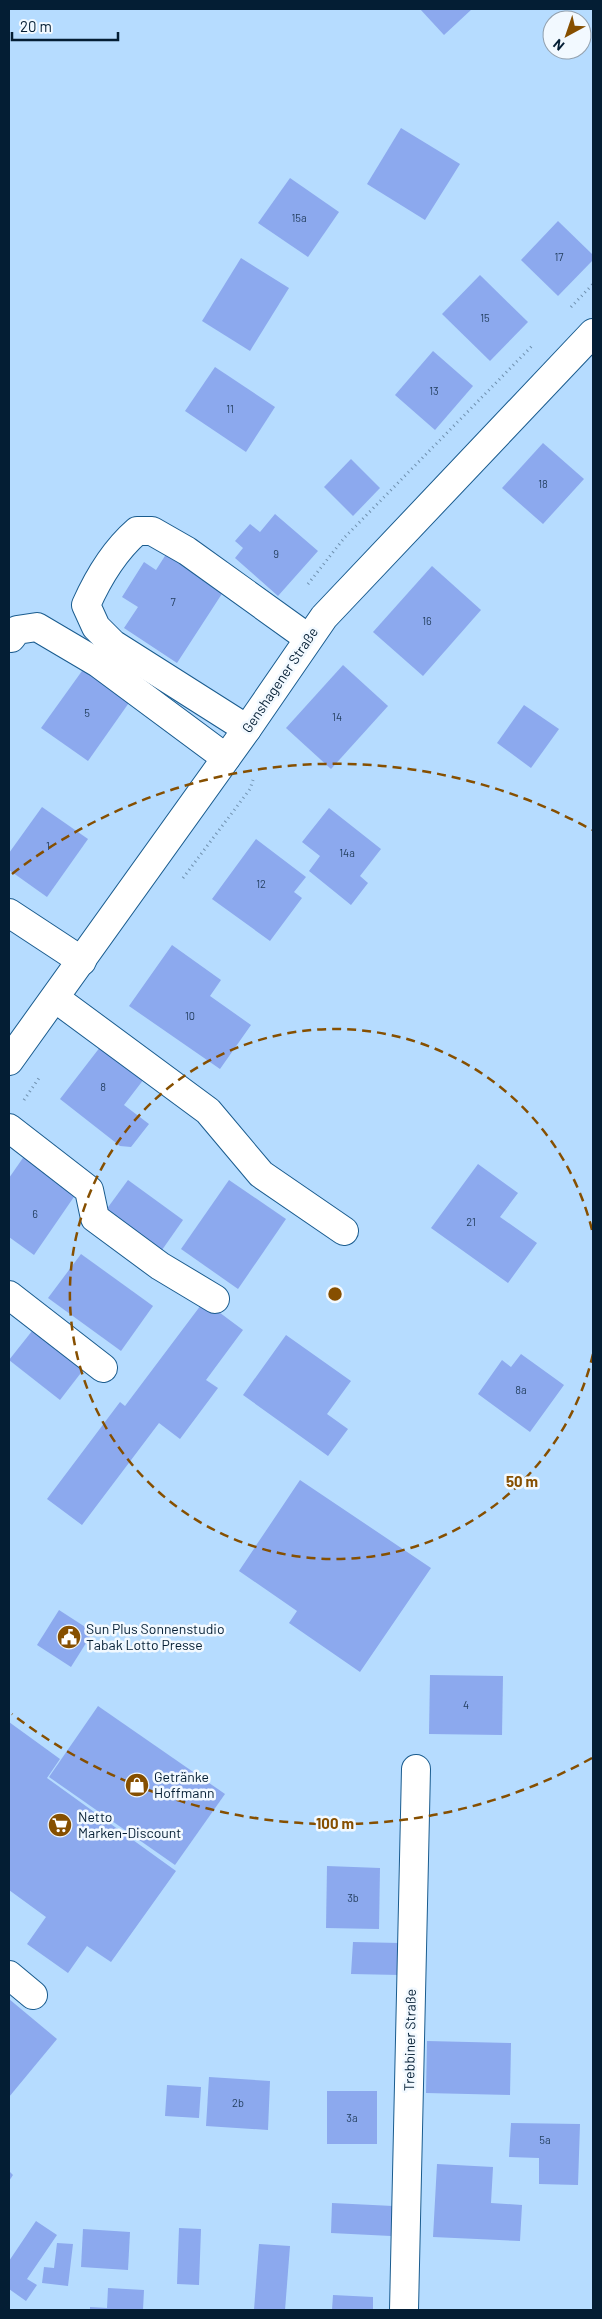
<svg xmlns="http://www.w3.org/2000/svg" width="602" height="2319" font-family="Barlow,sans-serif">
	<rect width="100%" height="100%" fill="#b6dcff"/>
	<g fill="#8ca9ee">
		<path d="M420,9H472L444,35Z"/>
		<path d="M401,128L460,164L425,220L367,184Z"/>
		<path d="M290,178L339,212L308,257L258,223Z"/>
		<path d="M558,221L593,255V260L558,296L521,260Z"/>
		<path d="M241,258L289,288L250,351L202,321Z"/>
		<path d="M480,275L528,322L490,361L442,314Z"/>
		<path d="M433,351L473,386L435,430L395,395Z"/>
		<path d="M215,367L275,407L246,452L185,411Z"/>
		<path d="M543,443L584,479L543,524L502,488Z"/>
		<path d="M351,459L380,488L353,516L324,487Z"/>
		<path d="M275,514L318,551L278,596L235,558L243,548L235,541L250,524L260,532Z"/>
		<path d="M170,548L227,586L177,663L124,628L138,607L122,597L144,562L156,570Z"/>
		<path d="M432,566L481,610L423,676L373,632Z"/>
		<path d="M87,664L133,697L88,761L41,728Z"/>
		<path d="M343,665L388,706L331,769L286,728Z"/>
		<path d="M524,705L559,729L531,768L497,743Z"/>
		<path d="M42,807L88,839L47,897L9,870V853Z"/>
		<path d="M329,808L381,849L360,876L368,883L351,905L309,871L320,856L302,842Z"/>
		<path d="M256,839L306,877L294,892L302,898L270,941L212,899Z"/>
		<path d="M172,945L221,980L210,996L251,1025L220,1069L129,1006Z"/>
		<path d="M104,1042L147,1075L124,1105L149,1124L131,1147L120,1146L60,1099Z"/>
		<path d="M25,1155L78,1191L34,1255L9,1237V1178Z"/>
		<path d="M478,1164L518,1193L500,1217L537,1243L508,1283L431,1228Z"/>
		<path d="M128,1180L183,1220L162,1250L106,1210Z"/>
		<path d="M229,1180L286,1219L238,1289L181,1249Z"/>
		<path d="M81,1254L153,1306L121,1351L48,1298Z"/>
		<path d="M204,1301L243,1330L206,1380L218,1388L180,1439L159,1423L82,1525L47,1499L120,1402L125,1406Z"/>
		<path d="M36,1326L87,1365L60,1400L9,1360Z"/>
		<path d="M286,1335L351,1381L327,1414L348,1429L328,1456L243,1395Z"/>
		<path d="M521,1354L564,1385L530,1432L478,1394L502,1360L511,1367Z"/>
		<path d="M300,1480L431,1568L360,1672L289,1623L297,1611L239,1571Z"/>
		<path d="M59,1610L93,1632L71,1667L37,1645Z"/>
		<path d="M430,1675L503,1676L502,1735L429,1734Z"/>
		<path d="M98,1706L225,1794L175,1865L49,1777Z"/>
		<path d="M9,1722L60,1759L47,1778L176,1871L111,1962L87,1946L68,1973L27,1944L46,1917L9,1890Z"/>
		<path d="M327,1866L380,1868L379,1929L326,1928Z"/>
		<path d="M353,1942L400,1943V1975L351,1974Z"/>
		<path d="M9,1999L57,2039L9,2097Z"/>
		<path d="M427,2041L511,2043L510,2095L426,2093Z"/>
		<path d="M209,2077L270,2081L268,2130L206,2126Z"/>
		<path d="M167,2085L201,2087L199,2118L165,2116Z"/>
		<rect x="327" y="2091" width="50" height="53"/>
		<path d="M511,2123L580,2124L578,2185L539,2184V2158L509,2157Z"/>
		<path d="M437,2164L493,2167L491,2203L522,2205L520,2241L433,2237Z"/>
		<path d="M9,2171L13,2175L9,2181Z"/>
		<path d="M332,2203L393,2206L391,2236L331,2233Z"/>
		<path d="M36,2221L57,2235L27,2279L37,2285L26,2301L9,2289V2261Z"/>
		<path d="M179,2228L201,2229L199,2285L177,2284Z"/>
		<path d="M83,2229L130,2232L128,2270L81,2267Z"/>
		<path d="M57,2243L73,2244L68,2286L42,2283L44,2267L54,2268Z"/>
		<path d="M259,2244L290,2246L285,2310H254Z"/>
		<path d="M108,2288L144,2290L143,2310H90V2307L107,2308Z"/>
		<path d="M333,2295L373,2297V2310H332Z"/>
	</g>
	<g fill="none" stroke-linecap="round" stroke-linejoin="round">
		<g stroke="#1a5c8f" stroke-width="30">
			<g id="minor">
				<path d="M11,638L17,630L37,627L98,663L226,758"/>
				<path d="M247,729L113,644L96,627L86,605C98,578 114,551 137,531H152L187,551L308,638"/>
				<path d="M9,913L82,961"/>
				<path d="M55,998L208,1111L261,1174L344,1231"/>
				<path d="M9,1061L247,729L324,617L593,333"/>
				<path d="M9,1128L89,1190L95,1218L160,1266L215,1299"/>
				<path d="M9,1295L103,1368"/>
				<path d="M9,1975L33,1995"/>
				<path d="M404,2310L416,1769"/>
			</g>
		</g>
		<g stroke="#6f90ae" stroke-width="3" stroke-dasharray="1 4" stroke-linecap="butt">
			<path d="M571,307L593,284"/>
			<path d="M308,584L345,537L533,345"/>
			<path d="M183,878L250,789L253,780"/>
			<path d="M24,1100L39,1078"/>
		</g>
		<use href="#minor" stroke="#fff" stroke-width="28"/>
	</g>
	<g fill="none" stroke="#864f00" stroke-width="2.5" stroke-dasharray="9 6">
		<path d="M593 1354A265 265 0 1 1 593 1234"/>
		<path d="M592 1758A530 530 0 0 1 12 1714M12 874A530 530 0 0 1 592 830"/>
	</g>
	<defs>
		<g id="civic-disc" transform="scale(1.25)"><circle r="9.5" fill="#864f00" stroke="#f2f9ff"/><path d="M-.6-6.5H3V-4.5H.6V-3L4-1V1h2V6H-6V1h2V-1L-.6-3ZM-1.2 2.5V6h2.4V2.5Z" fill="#fff"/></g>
		<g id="shop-disc" transform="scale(1.25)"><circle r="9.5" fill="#864f00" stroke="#f2f9ff"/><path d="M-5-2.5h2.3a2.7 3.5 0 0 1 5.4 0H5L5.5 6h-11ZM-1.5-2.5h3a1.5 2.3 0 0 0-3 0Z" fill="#fff"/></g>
		<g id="supermarket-disc" transform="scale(1.25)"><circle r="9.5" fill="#864f00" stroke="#f2f9ff"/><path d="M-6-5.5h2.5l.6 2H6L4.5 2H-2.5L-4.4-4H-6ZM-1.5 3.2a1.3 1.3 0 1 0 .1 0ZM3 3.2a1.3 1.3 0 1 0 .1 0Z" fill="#fff"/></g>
	</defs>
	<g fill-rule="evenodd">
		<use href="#civic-disc" x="69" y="1637"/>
		<use href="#shop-disc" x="137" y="1785"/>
		<use href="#supermarket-disc" x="60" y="1825"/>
	</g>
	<g text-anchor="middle" stroke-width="5" stroke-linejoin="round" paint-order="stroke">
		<g font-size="11" fill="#264162">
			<text x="299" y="222">15a</text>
			<text x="559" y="261">17</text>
			<text x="485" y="322">15</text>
			<text x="434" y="395">13</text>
			<text x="230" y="413">11</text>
			<text x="543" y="488">18</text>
			<text x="276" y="558">9</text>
			<text x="173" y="606">7</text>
			<text x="427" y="625">16</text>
			<text x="87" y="717">5</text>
			<text x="337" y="721">14</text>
			<text x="48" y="850">1</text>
			<text x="347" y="857">14a</text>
			<text x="261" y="888">12</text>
			<text x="190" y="1020">10</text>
			<text x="103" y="1091">8</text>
			<text x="35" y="1218">6</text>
			<text x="471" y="1226">21</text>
			<text x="521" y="1394">8a</text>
			<text x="466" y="1709">4</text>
			<text x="353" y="1902">3b</text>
			<text x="238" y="2107">2b</text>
			<text x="352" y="2122">3a</text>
			<text x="545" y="2144">5a</text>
		</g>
		<g font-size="14" fill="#041e34" stroke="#f2f9ff">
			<text transform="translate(280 680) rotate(-56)" y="5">Genshagener Straße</text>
			<text transform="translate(410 2040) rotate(-89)" y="5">Trebbiner Straße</text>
		</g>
		<g font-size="14" fill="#041e34" stroke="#f2f9ff" text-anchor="start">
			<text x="86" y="1634">Sun Plus Sonnenstudio<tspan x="86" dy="16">Tabak Lotto Presse</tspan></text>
			<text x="154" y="1782">Getränke<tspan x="154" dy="16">Hoffmann</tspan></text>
			<text x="78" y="1822">Netto<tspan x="78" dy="16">Marken-Discount</tspan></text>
		</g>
	</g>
	<circle cx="335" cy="1294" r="8" fill="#864f00" stroke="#f2f9ff" stroke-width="2.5"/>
	<g font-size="15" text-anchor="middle" font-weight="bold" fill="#864f00" stroke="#f2f9ff" stroke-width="5" stroke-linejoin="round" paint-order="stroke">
		<text x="522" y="1487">50 m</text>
		<text x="335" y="1829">100 m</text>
	</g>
	<rect width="602" height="2319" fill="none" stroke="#041e34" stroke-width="20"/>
	<g transform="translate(567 35) rotate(220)"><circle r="24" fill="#f2f9ff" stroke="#93a1ae"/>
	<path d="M0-4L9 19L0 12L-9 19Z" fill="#864f00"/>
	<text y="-8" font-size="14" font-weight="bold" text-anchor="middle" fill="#041e34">N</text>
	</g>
	<path d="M12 32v8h106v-8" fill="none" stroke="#041e34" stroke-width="2.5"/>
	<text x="20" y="32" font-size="15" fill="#041e34" stroke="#f2f9ff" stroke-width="4" paint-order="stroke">20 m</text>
</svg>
